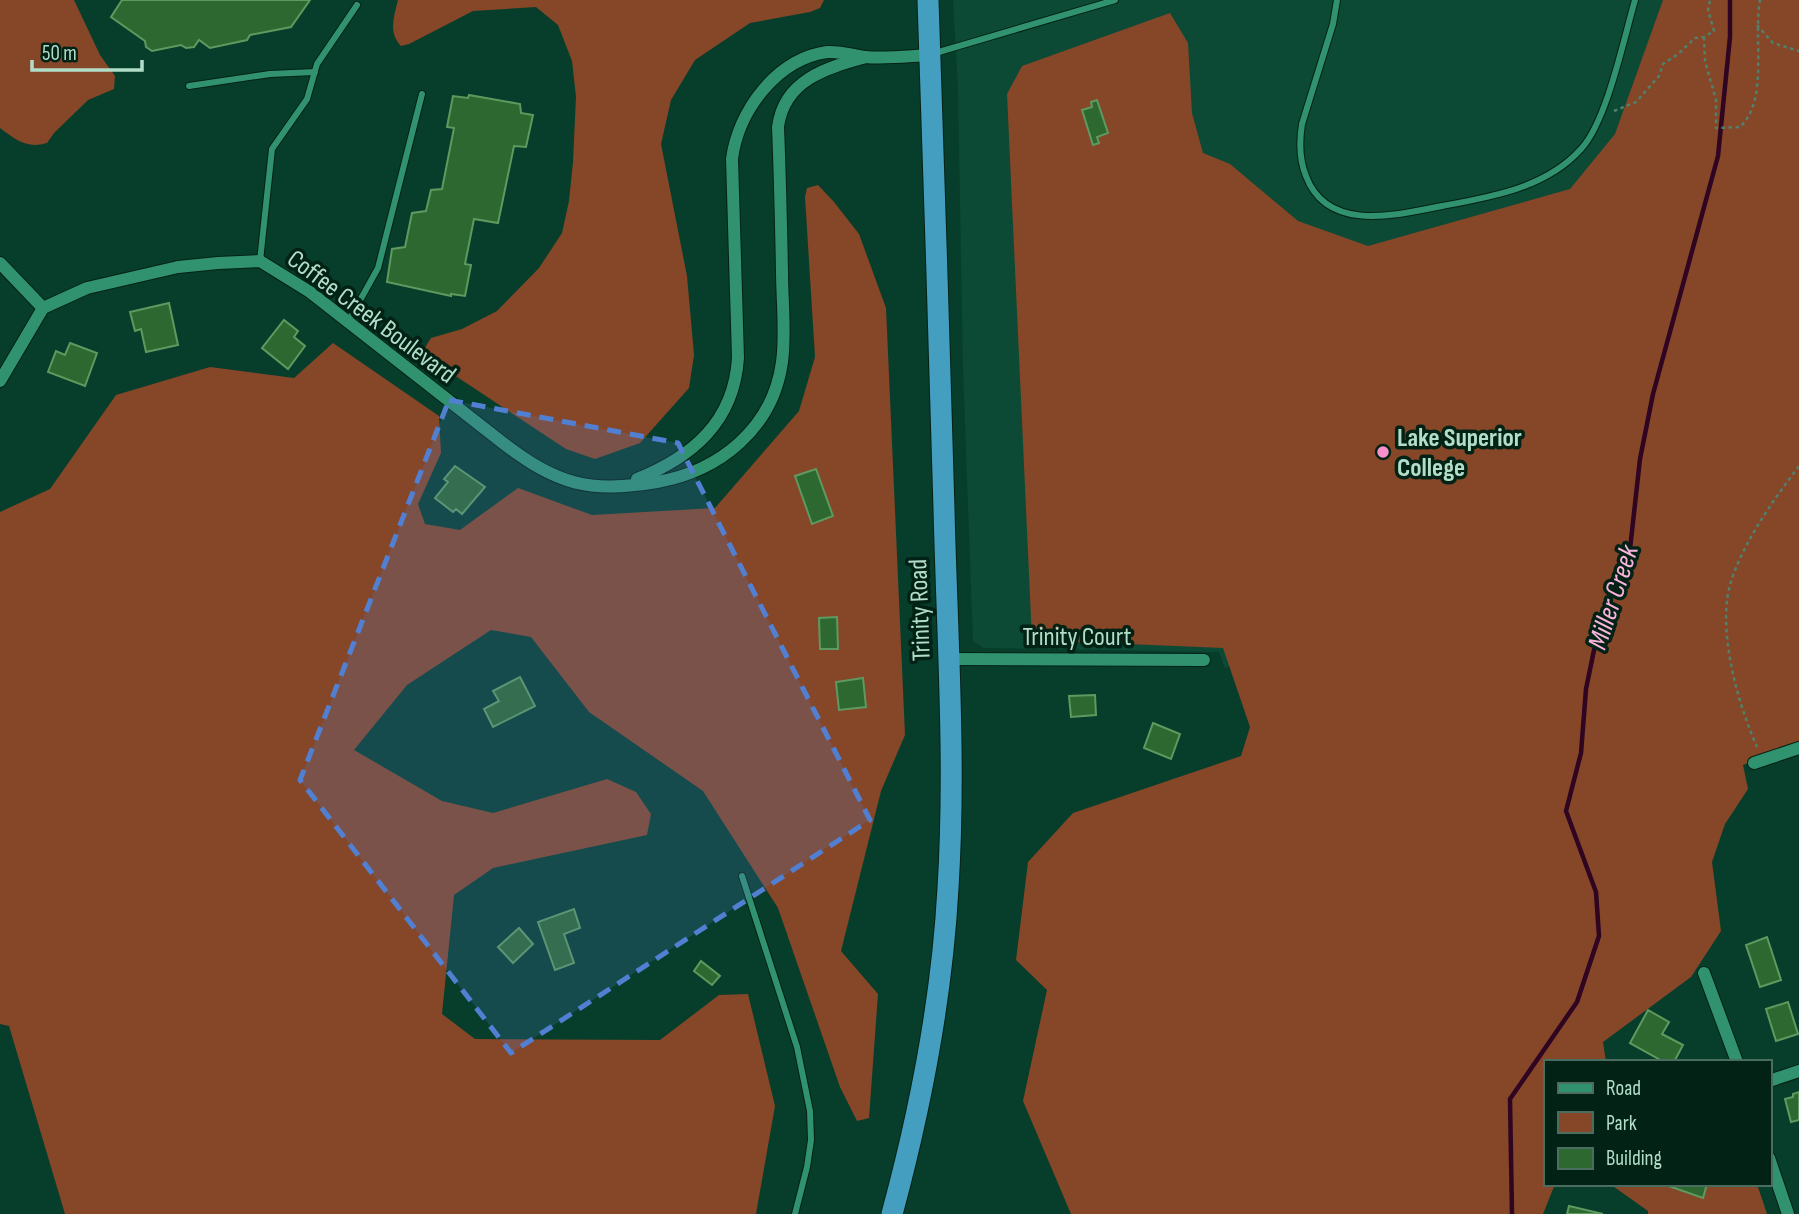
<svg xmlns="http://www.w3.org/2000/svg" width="1799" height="1214" font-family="'Sofia Sans Condensed',sans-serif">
	<rect width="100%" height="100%" fill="#073e2b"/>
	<path fill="#0c4a35" d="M953,0H1799L1568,560L1225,668L1219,652L984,648L973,641L963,370L958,86Z"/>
	<g fill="#864628">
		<path d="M0,0H74L100,55L115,76L114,89L88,100L54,133L47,143C27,149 16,140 0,128Z"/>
		<path d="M398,0H824L820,8L810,12L750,23L695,60L671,100L661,144L687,276L694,355L689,388L640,443L595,459L566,449L439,365L424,349L431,338L462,329L497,311L539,268L562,233L569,201L573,162L576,97L572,61L558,25L536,7L473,11L409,44L401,46C388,33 394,16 398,0Z"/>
		<path d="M1663,0H1799V744L1743,765L1748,789L1725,824L1712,862L1721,931L1691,977L1603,1042L1606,1062H1545V1184H1555L1543,1214H1071L1023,1101L1047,990L1016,960L1028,862L1073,813L1241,756L1250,727L1223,648L1032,640L1007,94L1022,66L1170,13L1188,43L1192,113L1203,153L1230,164L1298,221L1368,246L1570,189L1615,134Z"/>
		<path d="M818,185L834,202L859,234L886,308L905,735L881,791L841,951L878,994L869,1118L857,1121L840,1087L778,908L703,791L589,712L531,637L491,630L407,685L354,750L442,801L493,813L607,779L636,792L651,814L647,835L493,868L454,895L442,1014L475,1039L660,1040L719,995L748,994L775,1106L756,1214H65L9,1026L0,1024V512L50,489L116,395L210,367L294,378L333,343L439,416L441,453L418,504L425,524L460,530L518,488L592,515L715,508L799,411L815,357L805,197L807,188Z"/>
		<path d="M1610,1184H1757L1767,1214H1648V1211Z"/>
	</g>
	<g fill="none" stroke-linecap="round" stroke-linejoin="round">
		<path stroke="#2f0521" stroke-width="4.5" d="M1512,1214L1510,1099L1577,1002L1599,936L1596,892L1566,811L1581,753L1586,689L1601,616L1629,558L1640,459L1653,394L1718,156L1730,37V0"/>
	</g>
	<g fill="#2d6830" stroke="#5e9a5f" stroke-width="2">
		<path d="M122,0H310L291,27L250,35L247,40L210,48L199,40L194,47L186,48L181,45L152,51L146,47L145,41L111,17Z"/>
		<path d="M469,95L520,104L521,113L533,115L526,147L514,146L498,223L474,219L465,264L471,265L465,296L451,294V296L387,282L392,249L405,247L412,213L426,211L431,190L442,189L454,128L447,127L453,96L468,98Z"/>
		<path d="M1097,100L1108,133L1097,137L1099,143L1093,145L1082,110L1092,107L1091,102Z"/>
		<path d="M169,303L178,345L146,352L141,329L135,331L130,312Z"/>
		<path d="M284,320L298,331L294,337L305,346L288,369L262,348Z"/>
		<path d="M70,343L97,353L85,386L48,372L56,351L65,355Z"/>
		<path d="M455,466L485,487L462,514L456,509L453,512L435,498L448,482L444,479Z"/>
		<path d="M816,469L833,516L812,524L795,476Z"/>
		<path d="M837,617L838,649H820L819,618Z"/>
		<path d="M520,677L535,706L493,727L484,709L499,701L493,691Z"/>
		<path d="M863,678L866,707L839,710L836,682Z"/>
		<path d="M1095,695L1096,715L1071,717L1069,696Z"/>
		<path d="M1153,723L1180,734L1171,759L1144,748Z"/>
		<path d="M574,909L580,928L564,934L574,963L555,970L538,922Z"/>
		<path d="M519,928L533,944L513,963L498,947Z"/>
		<path d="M1767,937L1781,980L1760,987L1746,945Z"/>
		<path d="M701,961L720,976L712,985L694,971Z"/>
		<path d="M1788,1002L1798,1034L1776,1041L1766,1009Z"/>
		<path d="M1648,1010L1669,1022L1662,1034L1683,1045L1674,1062H1664L1630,1043Z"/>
		<path d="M1799,1092V1120L1791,1122L1785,1099L1793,1097V1094Z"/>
		<path d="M1663,1184H1707L1703,1198Z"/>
		<path d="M1569,1206L1603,1214H1567Z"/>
	</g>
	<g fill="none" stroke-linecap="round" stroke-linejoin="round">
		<g stroke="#032216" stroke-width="8">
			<g id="lane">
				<path d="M1337,0L1333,24L1302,124C1299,143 1299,159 1306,176C1327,233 1396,215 1442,206C1491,197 1546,188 1581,149C1607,121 1624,38 1635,0"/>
				<path d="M932,54L1115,0"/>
				<path d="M189,86L270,74L315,72"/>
				<path d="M260,261L272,149L307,99L317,64L357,5"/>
				<path d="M348,322L378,268L422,94"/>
				<path d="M742,876L797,1047L810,1111L811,1140L807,1167L795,1214"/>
			</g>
		</g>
		<g stroke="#032216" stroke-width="14">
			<g id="street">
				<path d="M0,263L43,308"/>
				<path d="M0,381L43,308L87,288L178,267L218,263L260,261L310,292L503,443C558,485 588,493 657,482C720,471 773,428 782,362C786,333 782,301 782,271C781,223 780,175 778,127C784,80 826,68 866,57"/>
				<path d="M637,479C692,457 734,422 738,358L732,159C738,112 776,59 827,52C840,51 852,55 865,57C886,59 909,56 930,55"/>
				<path d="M948,659L1204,660"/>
				<path d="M1754,763L1799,748"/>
				<path d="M1704,973L1737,1062"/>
				<path d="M1769,1081L1799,1071"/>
				<path d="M1769,1158L1788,1214"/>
			</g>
		</g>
		<g stroke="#032216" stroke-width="23">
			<path id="highway" d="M892,1214C921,1107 942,999 948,888C956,762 947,635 944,509C939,339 934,170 928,0"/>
		</g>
		<g stroke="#4f816d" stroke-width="2.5" stroke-dasharray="3.5 3.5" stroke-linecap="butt">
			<path d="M1757,25L1773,43L1799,51"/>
			<path d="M1704,37L1705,61L1716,100V128L1740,127C1769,100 1753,38 1760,0"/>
			<path d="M1614,111L1636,102L1659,76L1663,64L1678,54L1695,38L1704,37L1714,31L1708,10L1710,0"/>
			<path d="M1757,747C1739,706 1722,646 1727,601C1731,559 1773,500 1799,466"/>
		</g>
		<use href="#lane" stroke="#30926e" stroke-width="6"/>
		<use href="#street" stroke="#30926e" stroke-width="12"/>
		<use href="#highway" stroke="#439ebf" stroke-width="21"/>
	</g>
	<path fill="#5180d3" fill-opacity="0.2" stroke="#5180d3" stroke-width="5" stroke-dasharray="14 9" stroke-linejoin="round" d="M449,400L678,443L870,820L511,1053L300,780Z"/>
	<circle fill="#f790cd" stroke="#032216" stroke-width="2.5" cx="1383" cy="452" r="7"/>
	<g text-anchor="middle" stroke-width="7" stroke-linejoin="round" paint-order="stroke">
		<g font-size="26" fill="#b2dec9" stroke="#032216">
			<text transform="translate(372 316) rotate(37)" y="9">Coffee Creek Boulevard</text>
			<text transform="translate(919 610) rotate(-92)" y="9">Trinity Road</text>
			<text x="1077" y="645">Trinity Court</text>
		</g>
		<g font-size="26" font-weight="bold" fill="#b2dec9" stroke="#032216" text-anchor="start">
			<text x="1397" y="446">Lake Superior<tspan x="1397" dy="30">College</tspan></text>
		</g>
		<g font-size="28" font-style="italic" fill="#fab4db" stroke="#032216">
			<text transform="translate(1612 597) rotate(-72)" y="10">Miller Creek</text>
		</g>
	</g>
	<rect x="1544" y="1060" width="228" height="126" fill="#032216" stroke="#496d5e" stroke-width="2"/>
	<rect x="1558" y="1083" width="35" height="10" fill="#30926e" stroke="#496d5e" stroke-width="2"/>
	<text x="1606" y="1095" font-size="21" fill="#b2dec9">Road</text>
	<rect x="1558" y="1112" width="35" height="21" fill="#864628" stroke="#496d5e" stroke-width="2"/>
	<text x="1606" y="1130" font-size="21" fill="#b2dec9">Park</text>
	<rect x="1558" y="1148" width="35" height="21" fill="#2d6830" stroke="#496d5e" stroke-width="2"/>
	<text x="1606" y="1165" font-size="21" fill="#b2dec9">Building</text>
	<path d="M32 60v10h110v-10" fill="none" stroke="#b2dec9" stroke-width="3.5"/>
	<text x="42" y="60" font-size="21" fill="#b2dec9" stroke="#032216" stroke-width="5" paint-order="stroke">50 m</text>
</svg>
